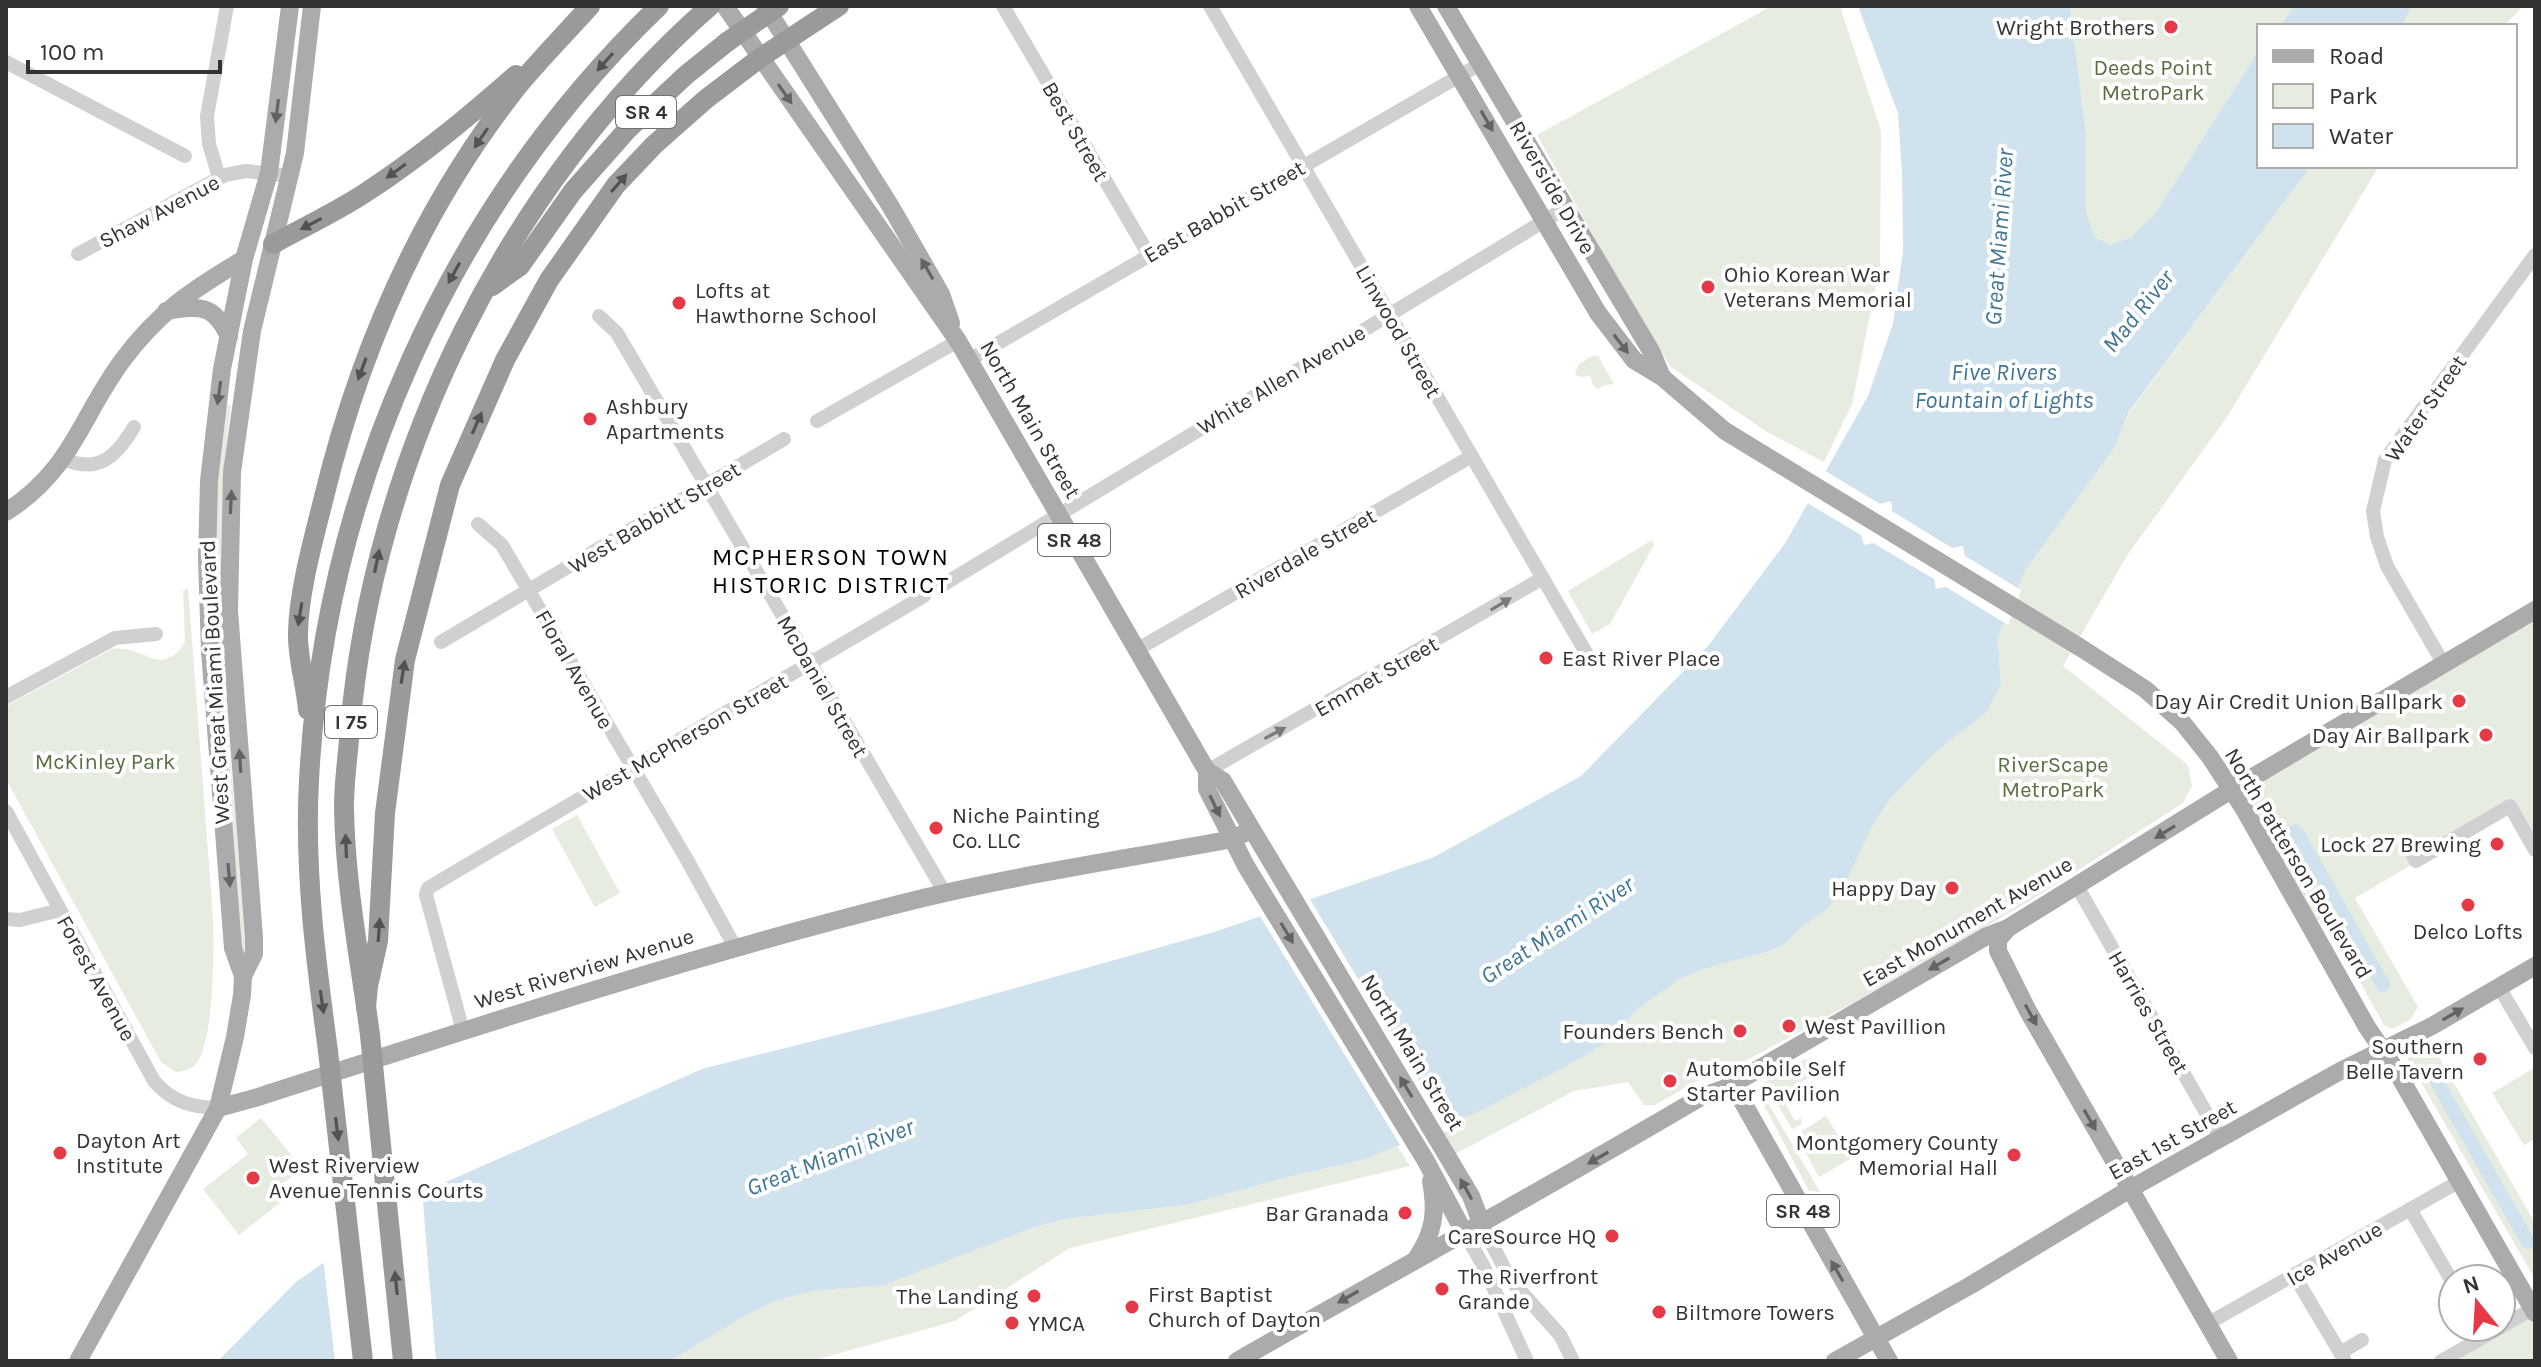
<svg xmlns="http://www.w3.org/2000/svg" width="2541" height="1367" font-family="Karla,sans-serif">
	<rect width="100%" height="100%" fill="#fff"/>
	<g fill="#e6ecdf">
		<path d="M1772,6H1840L1881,131L1880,265L1852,404L1824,462L1769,433L1671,367L1648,333L1537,135Z"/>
		<path d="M2070,6H2295L2279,26H2259V50L2154,215L2131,237L2110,245L2095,237L2086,211V135Z"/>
		<path d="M2413,6H2523L2504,26H2401Z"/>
		<path d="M2311,166H2379L2227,417L2128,554L2063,666L2188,765L2192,786L2183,803L2028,902L1858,1000L1736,1066L1720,1068L1655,1105H1644L1628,1082L1574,1091L1455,1154L1439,1129L1481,1111L1580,1059L1605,1043L1639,1008L1680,979L1704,969L1773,950L1784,945L1804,925L1825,911L1871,828L1891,798L1933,753L1987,712L2001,685L1998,638L2025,571L2115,447L2128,414Z"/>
		<path d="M1592,356H1598L1614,384L1605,385L1598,389L1593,385L1590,376L1583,377L1575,375L1578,365Z"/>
		<path d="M227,404L231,406C207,584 233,772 247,950L244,953H242L215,616L216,499Z"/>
		<path d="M1652,540L1654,545L1610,624L1592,634L1568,591Z"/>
		<path d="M188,588L213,918C214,949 214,1036 198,1061C194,1069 184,1071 176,1072L161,1062L6,779V706L112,649C143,644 161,680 185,642L183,591Z"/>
		<path d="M2535,612V850L2510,807L2355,898L2418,1007L2411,1019L2392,1029L2384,1025L2324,917L2310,925L2231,790Z"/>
		<path d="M577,815L620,893L595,907L552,829Z"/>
		<path d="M2427,1039L2435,1042L2440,1059L2535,1223V1279L2408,1060L2410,1049Z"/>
		<path d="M1805,1059L1814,1061L1819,1072L1780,1094L1795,1121L1801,1118L1802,1124L1792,1129L1765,1082Z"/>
		<path d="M2534,1068L2535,1139L2524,1145L2492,1093Z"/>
		<path d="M1768,1103L1820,1192L1809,1191L1764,1105Z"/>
		<path d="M1826,1116L1852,1158L1819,1177L1796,1135Z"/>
		<path d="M261,1118L302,1168L278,1187L286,1198L239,1235L203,1189L248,1154L236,1138Z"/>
		<path d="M1397,1146L1410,1166L1070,1248L955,1321L811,1361H670L743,1317L776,1301L812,1291L884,1284L1032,1228L1065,1219L1186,1205L1288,1177L1366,1159Z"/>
		<path d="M2535,1313V1361H2441Z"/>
	</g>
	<g fill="#cfe2ee">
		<path d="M1858,6H2070L2086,135V211L2095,237L2110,245L2131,237L2154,215L2259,50V166H2311L2128,413L2115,447L2025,571L1998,638L2001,685L1987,712L1934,753L1891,798L1871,828L1843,888L1825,911L1804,925L1784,945L1773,950L1704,969L1680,979L1639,1008L1605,1043L1580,1059L1481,1111L1366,1159L1288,1177L1186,1205L1065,1219L1032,1228L884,1285L812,1291L776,1301L743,1317L670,1361H218L296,1282L428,1190L702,1069L944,1008L1214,932L1434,857L1581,776L1708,646L1786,542L1868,396L1893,324L1903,251L1902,173L1898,113Z"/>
		<path d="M2295,6H2413L2401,26H2279Z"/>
	</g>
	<g fill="#fff">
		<path d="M1822,469L1880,504L1890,501L1892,504V511L1952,548L1963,546L1965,556L2021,590L2008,625L1946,587L1936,589L1934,579L1873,543L1864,545L1861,535L1804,501Z"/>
		<path d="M1308,896L1449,1130L1402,1148L1258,913Z"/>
		<path d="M422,1190L436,1361H335L323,1258Z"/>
	</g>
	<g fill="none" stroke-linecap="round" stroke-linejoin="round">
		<g stroke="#cfe2ee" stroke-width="14">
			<path d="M2296,831L2383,985"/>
			<path d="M2437,1082L2528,1242"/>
		</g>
		<g stroke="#d0d0d0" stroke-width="14">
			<path d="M1003,6L1149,255"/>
			<path d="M1210,6L1588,656"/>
			<path d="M6,62L185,156"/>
			<path d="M219,177L209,144L207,116L227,6"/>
			<path d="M78,254L225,175L246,171L290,176"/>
			<path d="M599,316L617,333L945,893"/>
			<path d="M969,360L1480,64"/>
			<path d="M817,421L958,341"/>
			<path d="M63,459C99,474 116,457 134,427"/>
			<path d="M478,524L502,545L686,858L735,947"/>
			<path d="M941,586L1564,209"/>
			<path d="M441,642L784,439"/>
			<path d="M1138,649L1472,456"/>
			<path d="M2443,663L2387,566L2377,537L2373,511L2385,460L2535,255"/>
			<path d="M6,697L115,638L156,634"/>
			<path d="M1207,771L1543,578"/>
			<path d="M6,811L154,1081C172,1102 191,1107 218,1108"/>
			<path d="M2413,855L2416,861L2510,806L2535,850"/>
			<path d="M2077,886L2221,1139"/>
			<path d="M6,919L20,920L60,910"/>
			<path d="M2499,987L2535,1048"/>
			<path d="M463,1031L426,895L428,888L924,596"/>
			<path d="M2410,1209L2453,1283"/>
			<path d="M1482,1225L1510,1279L1560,1335L1573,1361"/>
			<path d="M1465,1234L1483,1265L1527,1361"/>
			<path d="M2294,1275L2345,1361"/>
			<path d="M2207,1324L2460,1181"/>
			<path d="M2501,1327L2535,1307"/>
			<path d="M2340,1353L2362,1340"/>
			<path d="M2441,1361L2501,1327"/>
		</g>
		<g stroke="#ababab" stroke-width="18">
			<path d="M725,6L958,341L1207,771V789L1246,866L1426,1161L1465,1234"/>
			<path d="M765,6L891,207L941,294L951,323"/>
			<path d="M1418,6L1598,313L1634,360L1662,377L1725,431L2081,648L2145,689L2182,722L2210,757L2244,809L2367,1027L2394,1067L2535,1313"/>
			<path d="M1446,6L1651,351L1662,377"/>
			<path d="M166,311C199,306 214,303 229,337"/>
			<path d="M6,512C72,470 80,418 122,361C158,312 192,290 244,259"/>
			<path d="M1207,771L1223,781L1446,1154L1471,1196L1482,1225"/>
			<path d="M2008,928L1998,940V951L2028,1011L2229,1361"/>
			<path d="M243,976L254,954V937L229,611L232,472L252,331L295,153L312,6"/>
			<path d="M1726,1088L1735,1092L1741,1099L1889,1361"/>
			<path d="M218,1108L255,1098C469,1029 681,959 899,904C1009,876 1121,860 1232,839L1251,830"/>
			<path d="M1416,1259C1434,1233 1437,1212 1431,1181"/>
			<path d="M78,1361L218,1108L235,1037L242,995L243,976L233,948L210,651L207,558L209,481L222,369L244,259L269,173L290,6"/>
			<path d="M1237,1361C1392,1273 1547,1188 1701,1097L1726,1088L1985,937L2008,928L2231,790L2535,610"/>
			<path d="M1835,1361L1971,1285L2130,1189L2342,1070L2432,1026L2535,966"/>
		</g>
		<g stroke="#9a9a9a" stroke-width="20">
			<path d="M273,244C304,227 336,212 365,193C419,158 468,117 516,75"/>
			<path d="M492,286L520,266L573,191L627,130L686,75L727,42"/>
			<path d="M308,710C306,684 297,658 298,632C299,591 313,541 323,501C359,351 421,209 517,87C540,59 566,33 590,6"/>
			<path d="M366,1007L368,986L378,941L385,813L405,660L450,485L505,360L549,280L616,185L654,145L706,99L760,58L839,6"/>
			<path d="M370,1035C360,959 345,884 344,807C344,781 348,755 350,729C373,459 506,185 710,6"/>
			<path d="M328,1051C316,962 304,871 309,780C324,490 449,208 659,6"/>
			<path d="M380,1135L403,1361"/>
		</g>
		<g stroke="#9a9a9a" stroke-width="20">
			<path d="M727,42L779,6"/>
			<path d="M370,1035L380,1135"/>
			<path d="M328,1051L363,1361"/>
		</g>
	</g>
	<defs><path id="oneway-solid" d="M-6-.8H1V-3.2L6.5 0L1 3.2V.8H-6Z" transform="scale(2)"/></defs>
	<g fill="#525252">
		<use href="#oneway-solid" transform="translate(605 62) rotate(132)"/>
		<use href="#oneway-solid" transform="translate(481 138) rotate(124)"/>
		<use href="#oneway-solid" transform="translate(396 171) rotate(144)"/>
		<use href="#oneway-solid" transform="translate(619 183) rotate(-49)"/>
		<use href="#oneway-solid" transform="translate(311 224) rotate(152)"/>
		<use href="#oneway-solid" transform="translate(454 273) rotate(119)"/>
		<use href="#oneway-solid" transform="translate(362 369) rotate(110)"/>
		<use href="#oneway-solid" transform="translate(477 423) rotate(-66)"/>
		<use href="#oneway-solid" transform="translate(377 561) rotate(-78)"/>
		<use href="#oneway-solid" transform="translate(300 614) rotate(99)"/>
		<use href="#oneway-solid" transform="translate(403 672) rotate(-81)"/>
		<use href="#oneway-solid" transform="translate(346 846) rotate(-92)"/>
		<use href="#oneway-solid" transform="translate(379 930) rotate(-86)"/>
		<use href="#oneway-solid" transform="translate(322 1002) rotate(82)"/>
		<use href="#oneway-solid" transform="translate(337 1129) rotate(83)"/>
		<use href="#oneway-solid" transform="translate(396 1283) rotate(-96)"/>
	</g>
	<g fill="#636363">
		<use href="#oneway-solid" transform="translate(785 94) rotate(55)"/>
		<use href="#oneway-solid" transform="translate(277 111) rotate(97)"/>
		<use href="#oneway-solid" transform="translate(1487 121) rotate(60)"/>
		<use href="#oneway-solid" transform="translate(927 269) rotate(-120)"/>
		<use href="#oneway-solid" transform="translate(1621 344) rotate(52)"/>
		<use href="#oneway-solid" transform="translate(219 393) rotate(98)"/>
		<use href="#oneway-solid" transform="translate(231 502) rotate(-87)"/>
		<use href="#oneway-solid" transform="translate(240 761) rotate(-94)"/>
		<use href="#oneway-solid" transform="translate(1215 806) rotate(64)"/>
		<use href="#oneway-solid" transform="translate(2165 832) rotate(148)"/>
		<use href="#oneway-solid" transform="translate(229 875) rotate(85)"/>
		<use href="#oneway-solid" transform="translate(1287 933) rotate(59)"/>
		<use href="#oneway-solid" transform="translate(1939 964) rotate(150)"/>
		<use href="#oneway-solid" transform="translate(2453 1014) rotate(-30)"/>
		<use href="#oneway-solid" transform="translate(2031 1015) rotate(61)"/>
		<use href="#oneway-solid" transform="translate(1406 1087) rotate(-121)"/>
		<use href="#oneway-solid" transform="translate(2090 1120) rotate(60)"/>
		<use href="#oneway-solid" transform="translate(1598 1158) rotate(150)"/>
		<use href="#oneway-solid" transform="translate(1466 1189) rotate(-119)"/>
		<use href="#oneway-solid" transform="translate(1837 1271) rotate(-120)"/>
		<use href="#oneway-solid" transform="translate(1348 1297) rotate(150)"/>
	</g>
	<g fill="#7a7a7a">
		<use href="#oneway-solid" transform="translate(1501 604) rotate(-31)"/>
		<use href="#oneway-solid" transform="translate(1275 733) rotate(-28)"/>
	</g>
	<g fill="#e63946" stroke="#fff" stroke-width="3">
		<circle cx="2171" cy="27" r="8"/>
		<circle cx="1708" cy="287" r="8"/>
		<circle cx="679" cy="303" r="8"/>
		<circle cx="590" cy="419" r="8"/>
		<circle cx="1546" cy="658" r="8"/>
		<circle cx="2459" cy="701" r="8"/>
		<circle cx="2486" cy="735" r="8"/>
		<circle cx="936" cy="828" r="8"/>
		<circle cx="2497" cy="844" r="8"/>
		<circle cx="1952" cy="888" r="8"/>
		<circle cx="2468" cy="905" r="8"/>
		<circle cx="1789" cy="1026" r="8"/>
		<circle cx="1740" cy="1031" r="8"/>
		<circle cx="2480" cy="1059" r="8"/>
		<circle cx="1670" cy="1081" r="8"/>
		<circle cx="60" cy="1153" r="8"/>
		<circle cx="2014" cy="1155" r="8"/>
		<circle cx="253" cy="1178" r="8"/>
		<circle cx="1405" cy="1213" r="8"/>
		<circle cx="1612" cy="1236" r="8"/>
		<circle cx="1442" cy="1289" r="8"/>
		<circle cx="1034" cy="1296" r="8"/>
		<circle cx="1132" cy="1307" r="8"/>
		<circle cx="1659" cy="1312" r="8"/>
		<circle cx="1012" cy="1323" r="8"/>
	</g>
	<g text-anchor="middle" stroke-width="8" stroke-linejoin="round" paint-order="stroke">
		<g fill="#fff" stroke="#707070" stroke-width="2">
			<rect x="616" y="96" width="60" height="32" rx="6"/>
			<rect x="1038" y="524" width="72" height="32" rx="6"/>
			<rect x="325" y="706" width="52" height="32" rx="6"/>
			<rect x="1767" y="1195" width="72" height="32" rx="6"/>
		</g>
		<g font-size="20" font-weight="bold" fill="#333">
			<text x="646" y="119">SR 4</text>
			<text x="1074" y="547">SR 48</text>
			<text x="351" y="729">I 75</text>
			<text x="1803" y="1218">SR 48</text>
		</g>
		<g font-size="22" fill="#333" stroke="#fff" text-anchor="start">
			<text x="2155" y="35" text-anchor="end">Wright Brothers</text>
			<text x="1724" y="282">Ohio Korean War<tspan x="1724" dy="25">Veterans Memorial</tspan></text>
			<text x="695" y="298">Lofts at<tspan x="695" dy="25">Hawthorne School</tspan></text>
			<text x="606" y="414">Ashbury<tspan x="606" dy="25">Apartments</tspan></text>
			<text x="1562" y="666">East River Place</text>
			<text x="2443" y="709" text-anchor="end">Day Air Credit Union Ballpark</text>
			<text x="2470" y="743" text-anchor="end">Day Air Ballpark</text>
			<text x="952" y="823">Niche Painting<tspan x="952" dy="25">Co. LLC</tspan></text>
			<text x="2481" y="852" text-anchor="end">Lock 27 Brewing</text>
			<text x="1936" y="896" text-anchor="end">Happy Day</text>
			<text x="2468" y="939" text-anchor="middle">Delco Lofts</text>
			<text x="1805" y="1034">West Pavillion</text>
			<text x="1724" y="1039" text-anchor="end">Founders Bench</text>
			<text x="2464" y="1054" text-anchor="end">Southern<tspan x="2464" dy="25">Belle Tavern</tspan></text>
			<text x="1686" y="1076">Automobile Self<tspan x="1686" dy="25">Starter Pavilion</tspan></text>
			<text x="76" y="1148">Dayton Art<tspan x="76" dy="25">Institute</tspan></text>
			<text x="1998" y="1150" text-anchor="end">Montgomery County<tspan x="1998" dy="25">Memorial Hall</tspan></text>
			<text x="269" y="1173">West Riverview<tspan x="269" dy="25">Avenue Tennis Courts</tspan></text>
			<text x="1389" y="1221" text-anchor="end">Bar Granada</text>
			<text x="1596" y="1244" text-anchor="end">CareSource HQ</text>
			<text x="1458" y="1284">The Riverfront<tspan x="1458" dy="25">Grande</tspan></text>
			<text x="1148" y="1302">First Baptist<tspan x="1148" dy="25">Church of Dayton</tspan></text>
			<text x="1018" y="1304" text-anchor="end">The Landing</text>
			<text x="1675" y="1320">Biltmore Towers</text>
			<text x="1028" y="1331">YMCA</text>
		</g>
		<g font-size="22" fill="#56703f" stroke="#fff">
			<text x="2153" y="75">Deeds Point<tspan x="2153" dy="25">MetroPark</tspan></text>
			<text x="105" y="769">McKinley Park</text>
			<text x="2053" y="772">RiverScape<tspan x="2053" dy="25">MetroPark</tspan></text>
		</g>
		<g font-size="22" fill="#333" stroke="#fff">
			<text transform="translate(1076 131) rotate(60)" y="8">Best Street</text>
			<text transform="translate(1553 187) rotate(60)" y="8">Riverside Drive</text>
			<text transform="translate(159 211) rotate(-28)" y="8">Shaw Avenue</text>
			<text transform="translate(1224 211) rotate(-30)" y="8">East Babbit Street</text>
			<text transform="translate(1399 331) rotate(60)" y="8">Linwood Street</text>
			<text transform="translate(1281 379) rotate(-31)" y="8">White Allen Avenue</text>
			<text transform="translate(2425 408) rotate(-55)" y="8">Water Street</text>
			<text transform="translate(1031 419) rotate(60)" y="8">North Main Street</text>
			<text transform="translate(654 517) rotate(-31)" y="8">West Babbitt Street</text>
			<text transform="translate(1305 553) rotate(-30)" y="8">Riverdale Street</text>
			<text transform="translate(575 669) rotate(60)" y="8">Floral Avenue</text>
			<text transform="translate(1376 676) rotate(-30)" y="8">Emmet Street</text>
			<text transform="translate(214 682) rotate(-93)" y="8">West Great Miami Boulevard</text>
			<text transform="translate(823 686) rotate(60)" y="8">McDaniel Street</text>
			<text transform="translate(685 737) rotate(-30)" y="8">West McPherson Street</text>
			<text transform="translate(2299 863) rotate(59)" y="8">North Patterson Boulevard</text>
			<text transform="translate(1967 921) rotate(-30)" y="8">East Monument Avenue</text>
			<text transform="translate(584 968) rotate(-17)" y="8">West Riverview Avenue</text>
			<text transform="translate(97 978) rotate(61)" y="8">Forest Avenue</text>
			<text transform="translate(2149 1012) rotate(60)" y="8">Harries Street</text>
			<text transform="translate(1413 1052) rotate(59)" y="8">North Main Street</text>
			<text transform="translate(2172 1139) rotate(-29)" y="8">East 1st Street</text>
			<text transform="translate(2334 1253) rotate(-30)" y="8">Ice Avenue</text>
		</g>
		<g font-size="24" font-style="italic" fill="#3f7597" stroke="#fff">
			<text transform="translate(1999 237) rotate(-86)" y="8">Great Miami River</text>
			<text transform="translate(2138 311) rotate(-51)" y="8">Mad River</text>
			<text x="2004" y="380">Five Rivers<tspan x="2004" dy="28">Fountain of Lights</tspan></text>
			<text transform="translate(1557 930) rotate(-33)" y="8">Great Miami River</text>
			<text transform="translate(830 1157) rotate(-21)" y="8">Great Miami River</text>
		</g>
		<g font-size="24" letter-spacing="2" fill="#000" stroke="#fff">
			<text x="831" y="565">MCPHERSON TOWN<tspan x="831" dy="28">HISTORIC DISTRICT</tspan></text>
		</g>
	</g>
	<rect width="2541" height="1367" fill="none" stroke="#333333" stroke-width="16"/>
	<rect x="2257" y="24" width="260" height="144" fill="#ffffff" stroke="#adadad" stroke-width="2"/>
	<rect x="2273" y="50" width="40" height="12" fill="#ababab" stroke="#adadad" stroke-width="2"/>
	<text x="2329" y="64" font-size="24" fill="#333333">Road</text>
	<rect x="2273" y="84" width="40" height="24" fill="#e6ecdf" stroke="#adadad" stroke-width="2"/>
	<text x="2329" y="104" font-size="24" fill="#333333">Park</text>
	<rect x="2273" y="124" width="40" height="24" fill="#cfe2ee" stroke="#adadad" stroke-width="2"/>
	<text x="2329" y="144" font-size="24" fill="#333333">Water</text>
	<g transform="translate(2477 1303) rotate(342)"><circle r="38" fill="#ffffff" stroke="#adadad" stroke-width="2"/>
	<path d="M0-6L14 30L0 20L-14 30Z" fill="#e63946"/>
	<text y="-12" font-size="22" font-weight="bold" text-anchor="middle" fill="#333333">N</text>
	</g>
	<path d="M28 60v12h192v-12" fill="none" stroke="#333333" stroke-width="4"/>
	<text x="40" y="60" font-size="24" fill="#333333" stroke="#ffffff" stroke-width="6" paint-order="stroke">100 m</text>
</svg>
